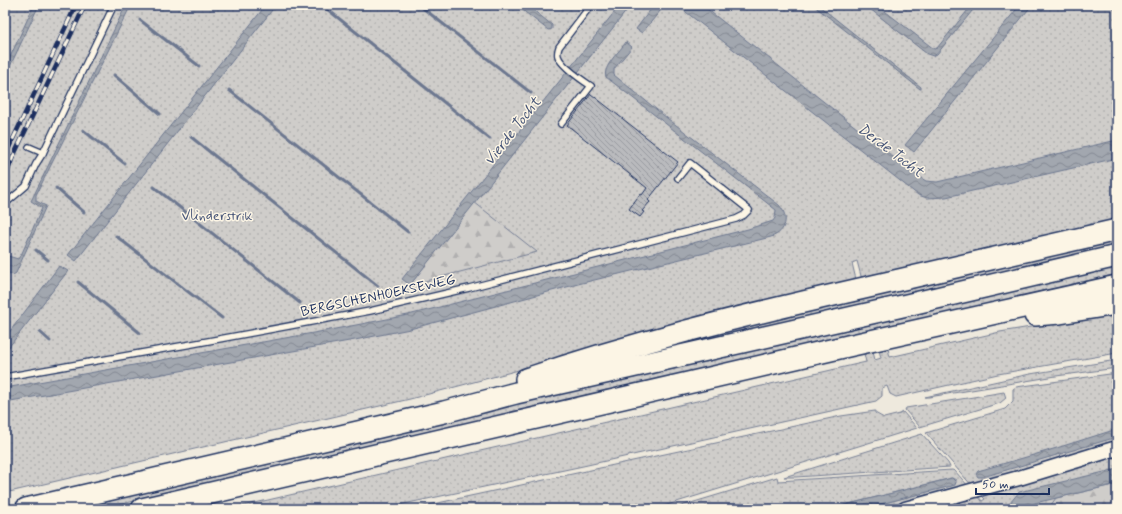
<svg xmlns="http://www.w3.org/2000/svg" width="1122" height="514" font-family="Mynerve,sans-serif">
	<defs>
		<pattern id="grass-dots" width="8" height="8" patternUnits="userSpaceOnUse"><rect width="8" height="8" fill="#cfcdca"/><path d="M2 2h.1M6 6h.1" fill="none" stroke="#b1b0b0" stroke-width="1.8" stroke-linecap="round"/></pattern>
		<pattern id="forest-firs" width="22" height="20" patternUnits="userSpaceOnUse"><rect width="22" height="20" fill="#cfcdca"/><path d="M5 1l3.5 6h-7zM16 11l3.5 6h-7z" fill="#b1b0b0"/></pattern>
		<pattern id="water-waves" width="16" height="10" patternUnits="userSpaceOnUse"><rect width="16" height="10" fill="#a2a7af"/><path d="M0 5q4-4 8 0t8 0" fill="none" stroke="#838892"/></pattern>
		<pattern id="building-back-hatch" width="6" height="6" patternUnits="userSpaceOnUse"><rect width="6" height="6" fill="#babbbe"/><path d="M-1 5l2 2M0 0l6 6M5-1l2 2" fill="none" stroke="#96989e"/></pattern>
	</defs>
	<rect width="100%" height="100%" fill="#eee9dd"/>
	<filter id="ink" filterUnits="userSpaceOnUse"><feTurbulence type="fractalNoise" baseFrequency=".025" numOctaves="2"/><feDisplacementMap in="SourceGraphic" scale="8" xChannelSelector="R" yChannelSelector="G"/><feConvolveMatrix kernelMatrix="1 2 1 2 8 2 1 2 1" color-interpolation-filters="sRGB"/></filter>
	<g filter="url(#ink)">
		<g fill="url(#grass-dots)" stroke="#757e94" fill-rule="evenodd">
			<path d="M5,5H1117V220L870,276L874,293L1117,237V274L883,328L890,357L1000,332L1117,313V353L998,374L896,397L890,394L887,386L882,388V396L876,401L583,466L380,509H229L866,362L859,333L100,509H63L683,345L609,360L651,331L515,371L410,399L5,493ZM857,261L866,295L860,296L852,263ZM874,330L881,358L875,360L868,331Z"/>
			<path d="M1117,360V368L1056,376L929,397H925L1030,374Z"/>
			<path d="M1117,373V443L973,487L926,433L1005,409L1013,401V389L1016,387Z"/>
			<path d="M1004,392L1006,398L1000,403L920,427L905,410L906,408Z"/>
			<path d="M875,411V413L884,418L900,414L903,412L917,428L654,509H410L841,416Z"/>
			<path d="M922,434L948,463L950,467L796,477H784Z"/>
			<path d="M1117,453V509H925L978,496L982,501L985,499L981,495Z"/>
			<path d="M952,470L955,471L969,487L885,509H861L954,485L956,482V480L952,478L829,509H671L777,477L778,481Z"/>
		</g>
		<g fill="url(#forest-firs)" stroke="#757e94">
			<path d="M474,202L537,252L410,285Z"/>
			<path d="M1117,484V509H1048L1056,498Z"/>
		</g>
		<g fill="url(#water-waves)" stroke="#6c778f">
			<path d="M34,5H39L5,77V68Z"/>
			<path d="M126,5H131L36,195V201L46,206L16,273L13,275L5,271V255L18,259L22,253L42,208L31,201L33,197Z"/>
			<path d="M266,5H276L76,261L68,255Z"/>
			<path d="M516,5H527L552,25V29L548,30Z"/>
			<path d="M620,5H631L410,285L402,279Z"/>
			<path d="M654,5H665L642,33L636,29Z"/>
			<path d="M677,5H702L916,175L926,181L937,182L1117,140V158L946,197L927,198L918,195Z"/>
			<path d="M813,5H818L921,87V89H920Z"/>
			<path d="M865,5H877L934,49L937,48L972,5H977L937,54L933,56L927,54Z"/>
			<path d="M1020,5H1032L914,152L905,145Z"/>
			<path d="M626,42L632,47L614,69V75L667,118L779,205C790,217 786,232 771,237L578,284L410,329L355,340L5,402V388L330,330L408,315L748,229L773,221L775,218L776,210L606,77C602,67 620,51 626,42Z"/>
			<path d="M59,266L68,271L5,352V338Z"/>
			<path d="M1117,429V437L983,477H978L976,474L978,471L1047,451Z"/>
			<path d="M1117,469V484L1035,503L1028,509H1005L1019,492Z"/>
			<path d="M952,478L956,482L955,485L861,509H829Z"/>
		</g>
		<g fill="none" stroke-linecap="round" stroke-linejoin="round">
			<g stroke="#6c778f" stroke-width="3">
				<path d="M322,5L490,139"/>
				<path d="M419,5L531,93"/>
				<path d="M1112,5L1117,9"/>
				<path d="M140,20L199,66"/>
				<path d="M114,75L160,114"/>
				<path d="M229,90L408,232"/>
				<path d="M83,130L124,163"/>
				<path d="M191,137L378,286"/>
				<path d="M154,187L300,303"/>
				<path d="M56,188L84,212"/>
				<path d="M116,236L222,318"/>
				<path d="M36,250L48,260"/>
				<path d="M78,282L140,333"/>
				<path d="M40,332L50,341"/>
			</g>
		</g>
		<path fill="url(#building-back-hatch)" stroke="#1b2f5e" d="M591,94L678,162L648,200L650,202L642,211L644,212L640,217L629,209L640,194L642,195L647,188L567,125Z"/>
		<g fill="none" stroke-linecap="round" stroke-linejoin="round">
			<g stroke="#1b2f5e" stroke-width="8">
				<g id="service">
					<path d="M561,124L591,86C582,80 561,66 558,56C557,53 558,50 559,47L591,5"/>
					<path d="M43,153L114,5"/>
					<path d="M5,204L26,186L36,164L43,153L29,147"/>
					<path d="M5,377L192,344L370,311L469,288L736,219L744,215L749,210L690,163L678,178"/>
				</g>
			</g>
			<g stroke="#1b2f5e" stroke-width="17">
				<path id="tertiary" d="M905,509L1019,478L1117,448"/>
			</g>
			<g stroke="#1b2f5e" stroke-width="24">
				<g id="motorway">
					<path d="M1035,315L1060,313L1117,304"/>
					<path d="M526,379C632,343 741,316 851,291C940,271 1028,250 1117,230"/>
					<path d="M26,509L444,412L516,393L898,307L1117,256"/>
					<path d="M142,509L848,346L1117,286"/>
				</g>
			</g>
			<use href="#service" stroke="#fcf5e5" stroke-width="5.5"/>
			<use href="#tertiary" stroke="#fcf5e5" stroke-width="14"/>
			<use href="#motorway" stroke="#fcf5e5" stroke-width="21"/>
			<g stroke="#1b2f5e" stroke-width="4.5">
				<g id="rail">
					<path d="M5,156L76,5"/>
					<path d="M5,178L13,157L85,5"/>
				</g>
			</g>
			<use href="#rail" stroke="#fcf5e5" stroke-width="3" stroke-dasharray="9" stroke-linecap="butt"/>
		</g>
	</g>
	<g text-anchor="middle" stroke-width="3" stroke-linejoin="round" paint-order="stroke">
		<g font-size="14" fill="#485679" stroke="#fcf5e5">
			<text x="217" y="220">Vlinderstrik</text>
		</g>
		<g font-size="14" fill="#1b2f5e" stroke="#fcf5e5">
			<text transform="translate(378 295) rotate(-12)" y="5">BERGSCHENHOEKSEWEG</text>
		</g>
		<g font-size="15" font-style="italic" fill="#445376" stroke="#fcf5e5">
			<text transform="translate(512 131) rotate(-52)" y="5">Vierde Tocht</text>
			<text transform="translate(891 150) rotate(37)" y="5">Derde Tocht</text>
		</g>
	</g>
	<rect width="1122" height="514" fill="none" stroke="#fcf5e5" stroke-width="20"/>
	<rect x="10" y="10" width="1102" height="494" fill="none" stroke="#1b2f5e" stroke-width="1.5" filter="url(#ink)"/>
	<path d="M976 488v6h73v-6" fill="none" stroke="#1b2f5e" stroke-width="2"/>
	<text x="982" y="488" font-size="12" fill="#1b2f5e" stroke="#fcf5e5" stroke-width="3" paint-order="stroke">50 m</text>
</svg>
